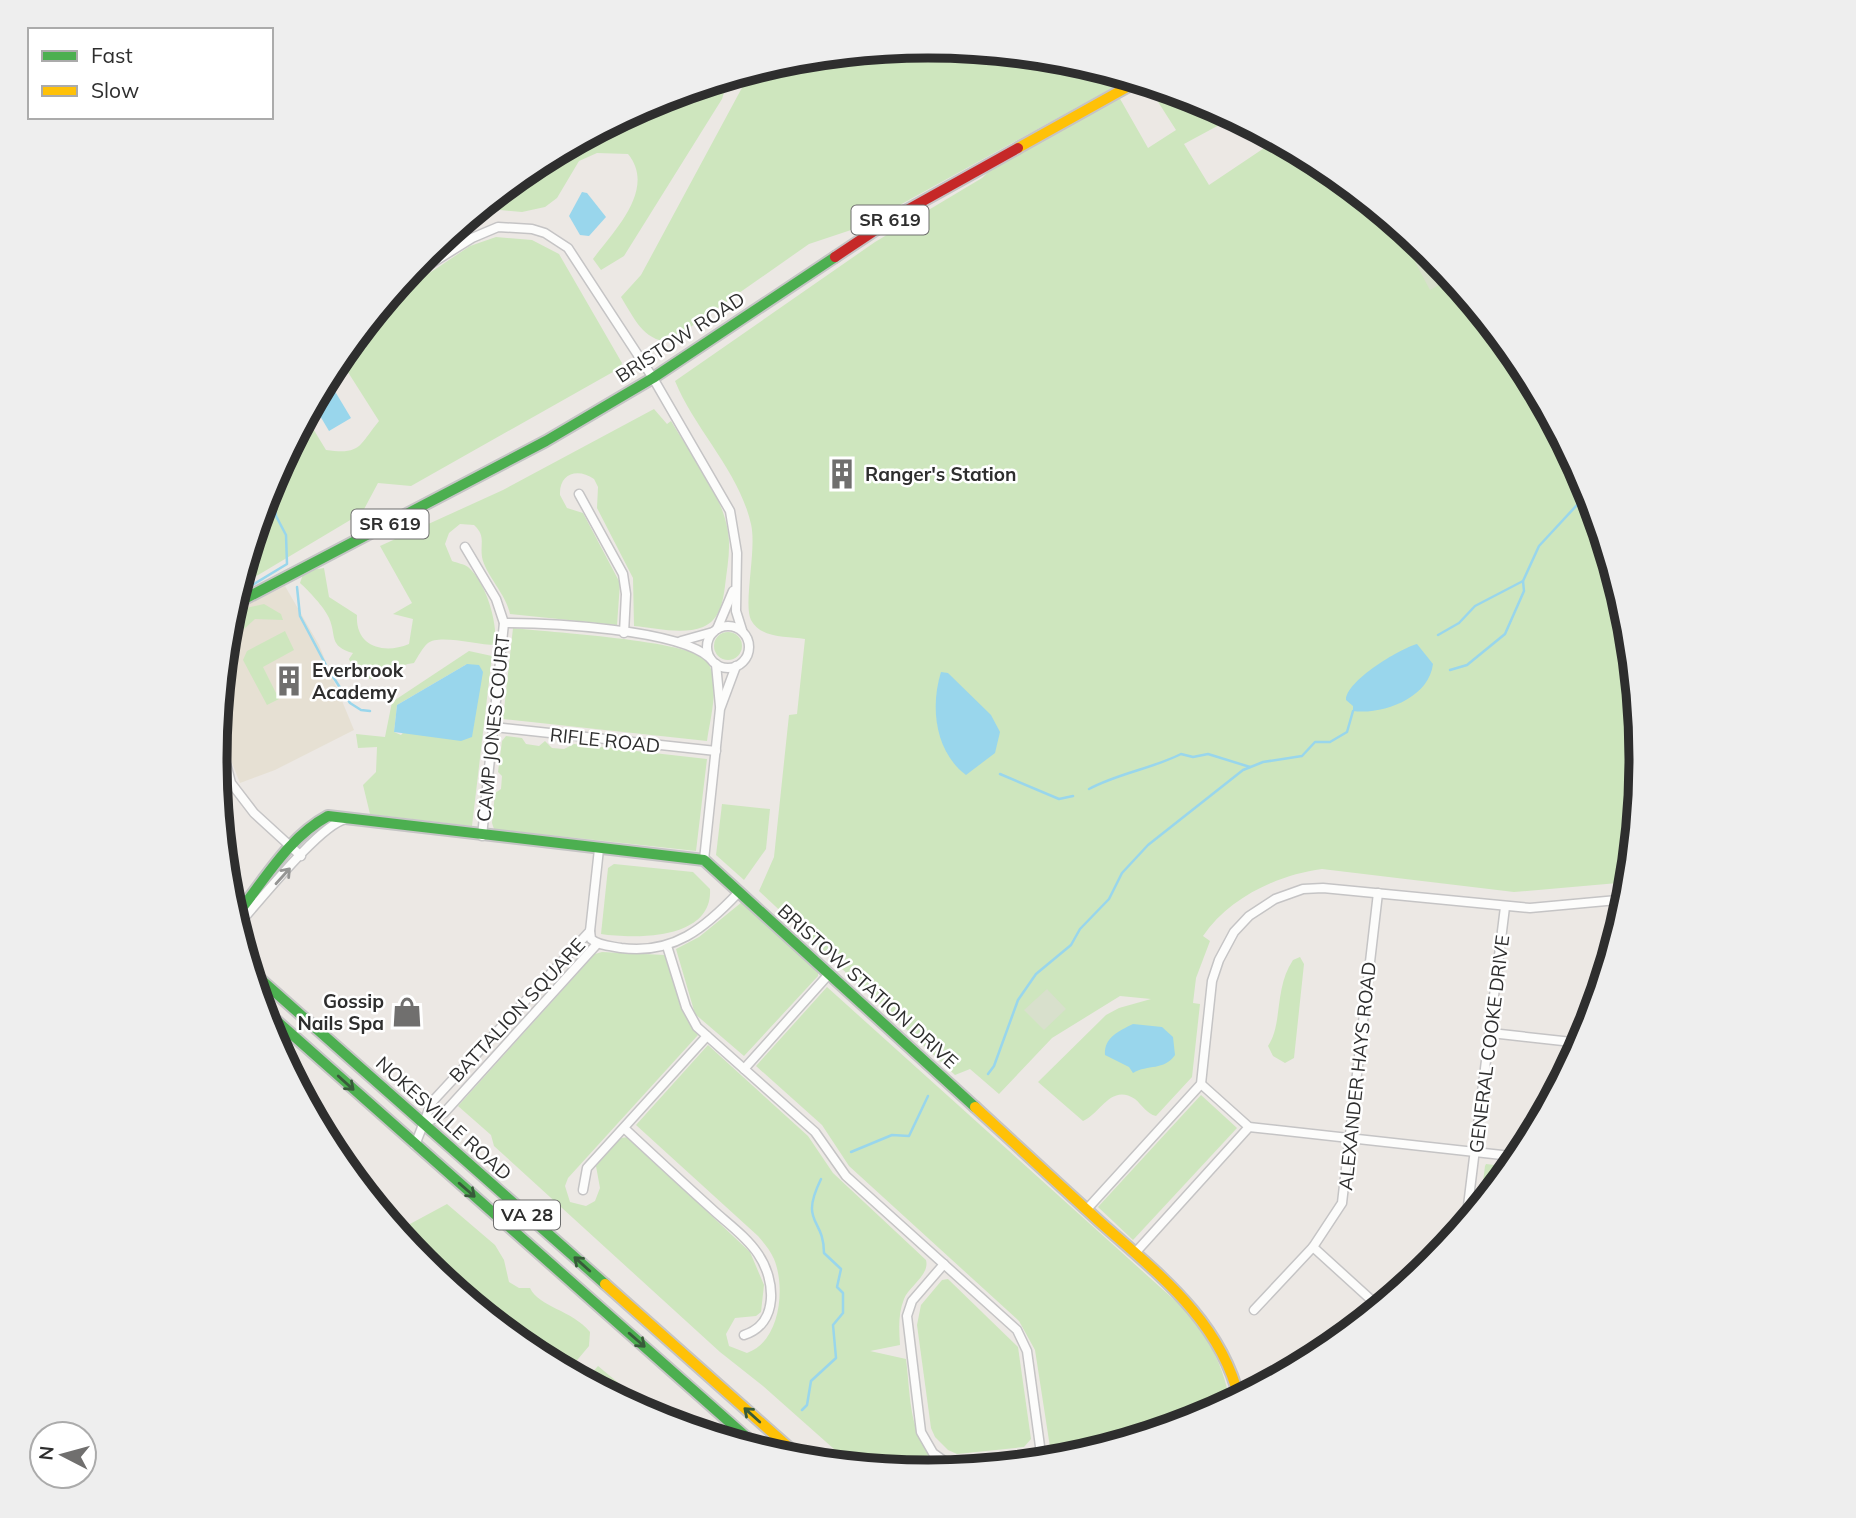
<svg xmlns="http://www.w3.org/2000/svg" width="1856" height="1518" font-family="Mulish,sans-serif">
	<rect width="100%" height="100%" fill="#ece8e4"/>
	<path fill="#e6e0d3" d="M285,586L319,645L354,730L275,770L240,783L227,750L219,710L228,619L230,613Z"/>
	<g fill="#cee6be" fill-rule="evenodd">
		<path d="M928,46L1068,59L1130,78L860,227L809,244L669,342C643,340 634,318 621,297L641,275L751,71L789,59Z"/>
		<path d="M729,77L722,99L624,256L601,270L593,259C613,232 657,189 628,154L597,153L579,161L557,198L545,207L522,212L500,210L472,214L532,166L655,100Z"/>
		<path d="M1146,83L1201,100L1234,117L1184,144L1209,185L1276,140L1325,166L1433,255L1521,363L1587,486L1628,620L1641,759L1629,882L1514,892L1322,869C1277,875 1229,898 1203,936L1210,941L1196,978L1193,1003L1200,1004L1192,1077L1156,1116C1147,1114 1142,1105 1135,1099C1111,1083 1100,1114 1083,1121L1038,1082L1106,1015L1119,1008L1151,999L1120,996L1052,1038L999,1094L970,1069L955,1075L759,891L774,857L789,715L797,714L805,639C787,636 761,639 751,620C743,603 757,550 751,524C739,471 695,430 675,381L875,242L982,178L993,167L1119,97L1148,148L1176,130Z"/>
		<path d="M496,237L532,240L559,254L622,363L620,368L411,486L378,483L362,513L253,578L239,583L269,486L306,417L326,450C362,455 359,445 379,421L339,358L383,304L470,246Z"/>
		<path d="M654,409L667,424L671,421C691,455 722,493 728,532C731,549 727,568 725,586C723,601 720,620 703,627C683,635 655,628 634,626L633,578L597,508L598,487L594,479C578,468 559,473 560,495L567,508L583,513L620,583L617,625L510,614C506,594 485,574 482,557C480,543 486,536 474,525L460,524L449,533L445,544L452,561C457,563 464,564 468,567C486,582 498,623 495,645C478,645 439,634 428,643C422,648 418,657 414,663C397,665 387,674 370,679L353,670L349,659L353,653C328,646 337,636 329,618C325,608 308,590 300,583L304,571L324,568L329,597L357,615C355,646 383,655 409,644L413,619L393,614L412,603L380,546L503,490Z"/>
		<path d="M264,604L281,614L283,620L255,619L243,630L231,617L246,608Z"/>
		<path d="M513,628C545,632 692,640 707,661C721,682 710,719 707,741L503,719Z"/>
		<path d="M285,631L294,650L263,667L279,699L267,705L243,660L247,651Z"/>
		<circle cx="728" cy="646" r="14"/>
		<path d="M469,651L492,656L472,826L370,814L363,785L376,772L377,747L358,748L356,734L385,737L392,702ZM467,664L401,735L394,732L397,705Z"/>
		<path d="M506,736L522,738L526,744L539,746L545,741L552,748L564,749L574,744L707,759L696,851L494,829L492,823L495,793L501,789L502,776L498,772L502,741Z"/>
		<path d="M722,804L770,809L766,849L744,880L716,855Z"/>
		<path d="M614,864L693,872L710,889C713,940 635,939 601,934L608,868Z"/>
		<path d="M742,902L818,971V976L744,1056L695,1014L676,949L699,937Z"/>
		<path d="M602,952L665,955L684,1014L698,1035L568,1178L565,1186L570,1202L586,1206L595,1201L600,1188L596,1166L621,1138L628,1137L750,1252L764,1285L761,1312L756,1316L735,1318L726,1334L729,1346L747,1353C780,1342 786,1288 774,1259C770,1250 764,1243 758,1236L636,1125L708,1045L808,1136L833,1173L926,1260C930,1275 909,1286 904,1299C898,1314 899,1329 900,1345L870,1351L906,1359C912,1406 907,1457 963,1469L928,1472L852,1465L763,1386L720,1352L494,1146L491,1135L458,1106L595,954Z"/>
		<path d="M1300,957L1304,964L1294,1058L1285,1063L1273,1056L1268,1046C1283,1024 1274,988 1293,960Z"/>
		<path d="M827,987L1180,1305C1207,1334 1223,1363 1230,1402L1201,1418L1067,1459L1052,1460L1035,1350L1019,1321L849,1166L822,1125L756,1066Z"/>
		<path d="M1201,1095L1237,1128L1133,1240L1098,1207Z"/>
		<path d="M1486,1164L1512,1167L1480,1205L1485,1166Z"/>
		<path d="M447,1204L495,1245L504,1260L509,1282L519,1288H530C539,1307 572,1310 590,1332L589,1346L568,1371C504,1338 442,1287 397,1231Z"/>
		<path d="M948,1279L1018,1347L1031,1439L1024,1447L957,1454L948,1450L935,1437L931,1428L917,1325L921,1305L942,1280Z"/>
		<path d="M598,1366L639,1400L682,1426L655,1418L585,1381Z"/>
	</g>
	<g fill="#d8e0cc">
		<path d="M1431,253L1452,278L1430,290L1415,262Z"/>
		<path d="M1047,989L1066,1009L1044,1030L1024,1010Z"/>
	</g>
	<g fill="#99d6ec">
		<path d="M582,192L587,193L606,217L589,236L580,235L569,216Z"/>
		<path d="M327,378L351,418L329,431L313,404Z"/>
		<path d="M1417,644L1433,664C1429,698 1383,715 1353,711V706L1346,700C1346,681 1399,649 1417,644Z"/>
		<path d="M467,664L479,665L483,672L472,737L461,741L394,732L397,705Z"/>
		<path d="M941,672L948,673L991,715L1000,732L995,753L966,775C935,752 930,707 941,672Z"/>
		<path d="M1133,1024L1162,1027L1173,1037L1175,1055C1164,1071 1148,1064 1133,1073L1129,1067L1105,1055C1104,1037 1119,1031 1133,1024Z"/>
	</g>
	<g fill="none" stroke-linecap="round" stroke-linejoin="round">
		<g stroke="#99d6ec" stroke-width="2.5">
			<path d="M297,587L300,616L328,669L350,703L361,710L370,711"/>
			<path d="M236,595L287,564L286,535L276,516L275,505L278,469"/>
			<path d="M1438,635L1459,623L1475,606L1523,581L1539,546L1589,492"/>
			<path d="M224,660L232,637L229,618"/>
			<path d="M1450,670L1467,665L1505,634L1524,591L1523,581"/>
			<path d="M1000,774L1059,799L1073,796"/>
			<path d="M1089,789C1119,773 1151,769 1181,754L1193,757L1208,754L1250,767"/>
			<path d="M988,1074L994,1066L1018,1000L1036,974L1071,945L1080,929L1109,899L1122,873L1148,845L1243,770L1263,762L1302,756L1315,742H1330L1347,732L1353,711"/>
			<path d="M851,1152L892,1135L909,1136L928,1096"/>
			<path d="M802,1410L807,1405L811,1381L836,1358L833,1325L843,1313V1293L837,1287L841,1269L824,1253C824,1217 799,1224 821,1179"/>
		</g>
		<g stroke="#c5c4c5" stroke-width="11">
			<g id="street">
				<path d="M400,283L472,238L498,227L532,229L545,233L568,248L653,378L730,511L737,553L736,611L742,630"/>
				<path d="M579,494L623,574L626,594L624,633"/>
				<path d="M465,547L496,599L504,623L482,836"/>
				<path d="M504,623C550,623 678,629 710,658"/>
				<circle cx="728" cy="647" r="21"/>
				<path d="M717,629L733,591"/>
				<path d="M681,641L713,632"/>
				<path d="M716,664L720,706"/>
				<path d="M494,727L716,751"/>
				<path d="M217,728L231,783L254,813L301,856"/>
				<path d="M704,860L720,709L736,666"/>
				<path d="M1619,899L1622,919"/>
				<path d="M237,926C258,903 320,824 346,819"/>
				<path d="M590,931L591,939C599,946 611,946 621,948C673,955 705,928 739,892"/>
				<path d="M667,946L686,1007L697,1027L815,1132L846,1176L1017,1330L1027,1351L1042,1461"/>
				<path d="M1491,1033L1581,1043"/>
				<path d="M744,1069L829,974"/>
				<path d="M1201,1084L1249,1127L1520,1157"/>
				<path d="M424,1124L444,1113L597,944"/>
				<path d="M624,1128C653,1155 682,1182 712,1209C727,1223 746,1236 758,1254C776,1280 779,1324 744,1335"/>
				<path d="M415,1145L432,1102L590,931L599,849"/>
				<path d="M583,1190L587,1168L707,1036"/>
				<path d="M1087,1209L1201,1084L1212,981L1219,960L1234,932L1249,916L1275,899L1303,889L1323,888L1530,908L1628,899"/>
				<path d="M1466,1222L1505,907"/>
				<path d="M1313,1247L1379,1307"/>
				<path d="M1135,1253L1249,1127"/>
				<path d="M944,1264L912,1301L907,1316L921,1432L933,1453L947,1463L960,1466L1040,1455"/>
				<path d="M1254,1310L1313,1247L1342,1203L1378,893"/>
			</g>
		</g>
		<g stroke="#c5c4c5" stroke-width="14">
			<g id="fast">
				<path d="M233,605L546,441L653,378L835,257"/>
				<path d="M234,918C263,883 287,838 328,816L704,860L975,1107"/>
				<path d="M250,970L605,1284"/>
				<path d="M261,1007L762,1451"/>
			</g>
		</g>
		<g stroke="#c5c4c5" stroke-width="14">
			<g id="slow">
				<path d="M1018,148L1138,81"/>
				<path d="M975,1107C1016,1145 1058,1183 1100,1222C1157,1273 1220,1320 1239,1398"/>
				<path d="M605,1284L803,1460"/>
			</g>
		</g>
		<g stroke="#c5c4c5" stroke-width="14">
			<path id="jam" d="M835,257L898,215L1018,148"/>
		</g>
		<use href="#street" stroke="#fcfcfb" stroke-width="8"/>
		<use href="#fast" stroke="#4caf50" stroke-width="10"/>
		<use href="#slow" stroke="#ffc107" stroke-width="10"/>
		<use href="#jam" stroke="#c62828" stroke-width="10"/>
	</g>
	<defs><path id="oneway-shaft" d="M-6 0H5M1.5-3L5.5 0L1.5 3" fill="none" stroke-width="1.6" stroke-linecap="round" stroke-linejoin="round" transform="scale(1.75)"/></defs>
	<use stroke="#959594" href="#oneway-shaft" transform="translate(283 876) rotate(-48)"/>
	<g stroke="#385b3a">
		<use href="#oneway-shaft" transform="translate(346 1083) rotate(42)"/>
		<use href="#oneway-shaft" transform="translate(467 1190) rotate(41)"/>
		<use href="#oneway-shaft" transform="translate(582 1264) rotate(-138)"/>
		<use href="#oneway-shaft" transform="translate(637 1340) rotate(41)"/>
		<use href="#oneway-shaft" transform="translate(752 1415) rotate(-138)"/>
	</g>
	<defs>
		<g id="building-bare" transform="scale(2.415)"><path d="M-4-6H4V6H1V3H-1V6H-4ZM-2.5-4.3h1.7v1.8h-1.7ZM.8-4.3h1.7v1.8H.8ZM-2.5-1h1.7V.8h-1.7ZM.8-1h1.7V.8H.8Z" fill="#706f6e" stroke="#fff" stroke-width="2.5" paint-order="stroke"/></g>
		<g id="shop-bare" transform="scale(2.415)"><path d="M-5-2.5h2.3a2.7 3.5 0 0 1 5.4 0H5L5.5 6h-11ZM-1.5-2.5h3a1.5 2.3 0 0 0-3 0Z" fill="#706f6e" stroke="#fff" stroke-width="2.5" paint-order="stroke"/></g>
	</defs>
	<g fill-rule="evenodd">
		<use href="#building-bare" x="842" y="474"/>
		<use href="#building-bare" x="289" y="681"/>
		<use href="#shop-bare" x="407" y="1012"/>
	</g>
	<g text-anchor="middle" stroke-width="5" stroke-linejoin="round" paint-order="stroke">
		<g fill="#fff" stroke="#6d6d6d" stroke-width="2">
			<rect x="851.5" y="205.5" width="77" height="29" rx="5"/>
			<rect x="351.5" y="509.5" width="77" height="29" rx="5"/>
			<rect x="494" y="1200.5" width="66" height="29" rx="5"/>
		</g>
		<g font-size="18" font-weight="bold" fill="#2e2e2e">
			<text x="890" y="226">SR 619</text>
			<text x="390" y="530">SR 619</text>
			<text x="527" y="1221">VA 28</text>
		</g>
		<g font-size="19" fill="#2e2e2e" stroke="#fff">
			<text transform="translate(680 337) rotate(-33)" y="7">BRISTOW ROAD</text>
			<text transform="translate(493 728) rotate(-84)" y="7">CAMP JONES COURT</text>
			<text transform="translate(605 740) rotate(6)" y="7">RIFLE ROAD</text>
			<text transform="translate(868 986) rotate(42)" y="7">BRISTOW STATION DRIVE</text>
			<text transform="translate(517 1010) rotate(-47)" y="7">BATTALION SQUARE</text>
			<text transform="translate(1489 1044) rotate(-83)" y="7">GENERAL COOKE DRIVE</text>
			<text transform="translate(1357 1076) rotate(-84)" y="7">ALEXANDER HAYS ROAD</text>
			<text transform="translate(444 1118) rotate(42)" y="7">NOKESVILLE ROAD</text>
		</g>
		<g font-size="19" font-weight="bold" fill="#2e2e2e" stroke="#fff" text-anchor="start">
			<text x="865" y="481">Ranger's Station</text>
			<text x="312" y="677">Everbrook<tspan x="312" dy="22">Academy</tspan></text>
			<text x="384" y="1008" text-anchor="end">Gossip<tspan x="384" dy="22">Nails Spa</tspan></text>
		</g>
	</g>
	<path d="M0 0H1856V1518H0ZM227 759a701 701 0 1 1 1402 0a701 701 0 1 1-1402 0Z" fill="#eee" fill-rule="evenodd"/>
	<path fill="none" stroke="#2e2e2e" stroke-width="9" d="M227 759a701 701 0 1 1 1402 0a701 701 0 1 1-1402 0Z"/>
	<rect x="28" y="28" width="245" height="91" fill="#ffffff" stroke="#ababab" stroke-width="2"/>
	<rect x="42" y="51" width="35" height="10" fill="#4caf50" stroke="#ababab" stroke-width="2"/>
	<text x="91" y="63" font-size="21" fill="#2e2e2e">Fast</text>
	<rect x="42" y="86" width="35" height="10" fill="#ffc107" stroke="#ababab" stroke-width="2"/>
	<text x="91" y="98" font-size="21" fill="#2e2e2e">Slow</text>
	<g transform="translate(63 1455) rotate(276)"><circle r="33" fill="#ffffff" stroke="#ababab" stroke-width="2"/>
	<path d="M0-5L12 26L0 18L-12 26Z" fill="#706f6e"/>
	<text y="-10" font-size="19" font-weight="bold" text-anchor="middle" fill="#2e2e2e">N</text>
	</g>
</svg>
